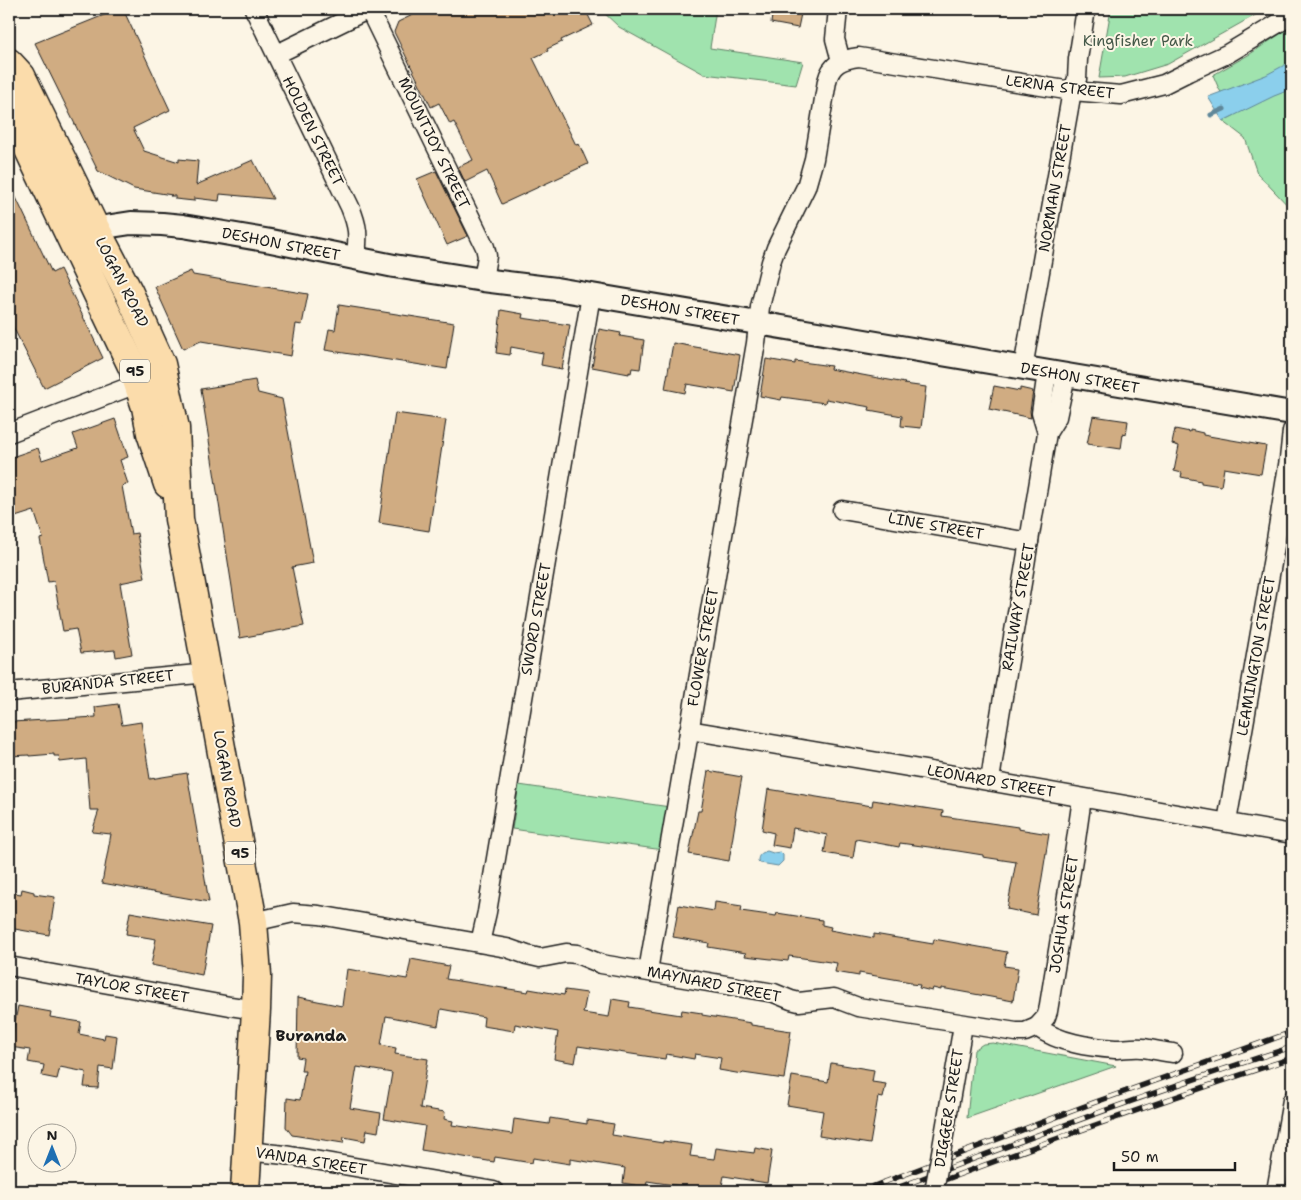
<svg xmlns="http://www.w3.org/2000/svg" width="1301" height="1200" font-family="'Shantell Sans',sans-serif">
	<rect width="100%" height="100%" fill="#fcf5e5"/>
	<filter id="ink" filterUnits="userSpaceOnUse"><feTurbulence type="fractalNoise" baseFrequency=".02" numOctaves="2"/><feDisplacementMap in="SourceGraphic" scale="10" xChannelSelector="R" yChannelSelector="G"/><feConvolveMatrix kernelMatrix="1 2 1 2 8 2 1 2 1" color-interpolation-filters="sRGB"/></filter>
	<g filter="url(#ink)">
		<g fill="#a0e3ae" stroke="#5e8065">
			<path d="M600,9H716L710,48L803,62L796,85L704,74L619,27Z"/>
			<path d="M1111,9H1266L1168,64L1125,77L1099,78Z"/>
			<path d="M1292,26V210L1257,173L1245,138L1223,121L1235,115L1219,89L1213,75L1250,54Z"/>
			<path d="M519,785L670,807L663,850L512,829Z"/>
			<path d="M993,1043L1116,1066L967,1118L974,1050L983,1044Z"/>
		</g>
		<g fill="#8bcfec" stroke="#5f8799">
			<path d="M1292,61V89L1274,96L1223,121L1208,97L1266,75Z"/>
			<path d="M767,851L773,853L780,852L783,855V861L778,866L760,863L758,861C758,855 761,853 767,851Z"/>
		</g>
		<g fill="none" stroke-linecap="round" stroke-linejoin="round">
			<path stroke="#5f8799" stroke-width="5" d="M1211,115L1224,109"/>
		</g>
		<g fill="#d0ac82" stroke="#1c1c1c">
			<path d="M119,9H123L170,110L133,128L144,151L179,162V159L198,161L196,185L253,160L273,199L220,194L219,201L194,198V201L175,199V196H170L172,195L134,189L98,171L35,43Z"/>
			<path d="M425,9H585L593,25L561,40L562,42L547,49L548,51L533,58L576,145L579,144L588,164L502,204L487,171L465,182L458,167L473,160L454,122L450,124L439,103L431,107L394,32L398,22Z"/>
			<path d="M773,9H802L798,28L771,23Z"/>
			<path d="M436,171L468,236L447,245L417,179Z"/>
			<path d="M9,183L52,273L60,269L103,358L44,388L9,319Z"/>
			<path d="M191,271L193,275L308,294L302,325L296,324L291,356L201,341L183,349L155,287Z"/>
			<path d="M339,305L454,323L447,369L325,350L329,329L335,330Z"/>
			<path d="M501,310L523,314L522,318L570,325L562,369L541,365L543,353L511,347L510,355L496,353Z"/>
			<path d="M599,329L621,333L620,336L644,340L640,369L632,368L631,373L629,372V374L592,367Z"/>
			<path d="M673,343L740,355L734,392L687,384L685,393L665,389Z"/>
			<path d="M766,359L795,364V361L831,366L830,369L905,383L904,384L926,387L921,428L901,426L902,416L869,410L870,407L826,399L825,403L782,397L781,400L760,396Z"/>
			<path d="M255,380L258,393L282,399L313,563L292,567L304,626L240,638L201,389Z"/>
			<path d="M994,386L1020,391V388L1033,391L1030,411L1031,418L989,409Z"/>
			<path d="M395,413L446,420L429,531L379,523Z"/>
			<path d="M1093,416L1128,421L1126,435L1123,434L1121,449L1087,444Z"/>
			<path d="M115,419L128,457L120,460L128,484L122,486L131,534L137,533L145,578L120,583L132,654L116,657L115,650L81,653L76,629L63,631L54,581L48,582L40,539L43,538L34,511L9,519V458L38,448L42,460L78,448L73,434Z"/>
			<path d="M1175,429L1190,432V430L1203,433V435L1266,446L1261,474L1224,468L1221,486L1201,483V481L1181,477L1182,473L1174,471L1179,446L1172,444Z"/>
			<path d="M118,704L122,725L141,722L150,779L187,773L209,902L102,883L111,834L92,832L99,810H90L86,759L60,762L59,756H54V754L29,756V755L9,756V725H12V722L96,717L95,707Z"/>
			<path d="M708,771L742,777L735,816L736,817L729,861L689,854L698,811H701Z"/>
			<path d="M768,789L872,806L873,800L943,811L942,816L1018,827V829L1049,834L1036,915L1007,909L1016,862L983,857V855L958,851L900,843L899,847L856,839L853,858L824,853L827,835L793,828L790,848L772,845L774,833L762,830Z"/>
			<path d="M22,889L34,892V894L55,897L49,935L9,928V892L21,894Z"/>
			<path d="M715,902L742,906L741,911L776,916L777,913L822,920V925L831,927L830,930L874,938V934L933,944L934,939L1007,952L1004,966L1018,968L1013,1001L941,988V990L933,988L932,991L919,988L920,985L911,984V982L859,973V976L835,972L837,963L789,956L788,961L745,956L746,953L708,947L709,943L673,937L679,905L714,911Z"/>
			<path d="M130,912L211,926L202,975L151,965L156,939L126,934Z"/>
			<path d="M411,959L449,966L446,979L528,992L529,989L564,995L565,990L587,993L583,1013L609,1017L612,999L630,1002L629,1007L681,1015L682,1010L702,1013V1015L751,1023V1025L791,1031L784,1079L743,1073L742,1074L719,1070L721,1058L695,1054L694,1059L666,1054L665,1059L578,1046L575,1063L554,1059L558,1032L515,1024L514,1031L483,1026L484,1017L441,1009L438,1026L386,1016L381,1045L396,1048L395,1054L428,1059L420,1108L445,1112L444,1119L453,1121L452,1125L512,1134L514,1119L549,1124L550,1118L587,1124V1120L614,1124L612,1135L663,1143V1141L692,1145L690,1156L714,1159L716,1148L754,1153L755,1148L772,1151L767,1183L724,1176L721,1191H700L701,1189L647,1181L646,1187L623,1183L625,1168L570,1159V1164L533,1158L532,1163L495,1157L494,1162L421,1150L425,1126L384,1119L392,1073L357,1067L350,1108L381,1113L378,1132L367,1130L365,1141L344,1137L343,1143L292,1135L286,1127L287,1098L300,1100L305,1071H301L303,1058L297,1057L298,997L342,1006L347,969L407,979Z"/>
			<path d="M18,1006L51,1012L50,1017L81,1022L79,1034L104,1039L105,1034L117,1036L113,1069L100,1067L98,1088L84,1087L86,1072L60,1067L57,1079L42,1076L44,1065L28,1062L30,1050L10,1047Z"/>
			<path d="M831,1063L874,1070L872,1082L886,1084L883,1098L878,1097L870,1144L819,1136L823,1111L787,1105L792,1076L828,1082Z"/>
		</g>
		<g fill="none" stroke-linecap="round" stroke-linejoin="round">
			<g stroke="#1c1c1c" stroke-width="21">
				<g id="minor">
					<path d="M254,9L350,207C359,229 358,235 356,258"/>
					<path d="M369,9L485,247L487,256L483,280"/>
					<path d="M838,9L835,39L841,61"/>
					<path d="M277,54L369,9"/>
					<path d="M1023,368L1072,91L1077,79L1078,59L1086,9"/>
					<path d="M1047,372L1041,413L1047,433"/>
					<path d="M9,433L139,383"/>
					<path d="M842,510L1029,542"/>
					<path d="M9,692L208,673"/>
					<path d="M689,730L908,767L1292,834"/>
					<path d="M990,781L997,733L1047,433L1057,417L1066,375"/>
					<path d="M1227,822L1274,552L1289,459L1292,431"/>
					<path d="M253,922L293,913L319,915L507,948L527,955L540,958L566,953L577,954L601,964L774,993L791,1000L799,1002L834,998L858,1007L1016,1032H1025L1037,1027C1059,1043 1089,1047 1115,1049C1124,1049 1133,1047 1142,1048C1152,1049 1163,1052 1173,1053"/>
					<path d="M480,943L487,912L591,295"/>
					<path d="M9,966L230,1006L256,1010"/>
					<path d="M648,971L756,343L760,307L771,262L776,248L806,187L814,159L827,81C831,64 842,59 859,57L1072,91L1121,95L1164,84L1188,72L1227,54L1292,15"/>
					<path d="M1037,1027L1046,1017L1048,1011L1075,847L1082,798"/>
					<path d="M942,1147L963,1025"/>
					<path d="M247,1151L285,1155L494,1191"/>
					<path d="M1276,1191L1292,1100"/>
				</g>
			</g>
			<g stroke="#1c1c1c" stroke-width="26">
				<path id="tertiary" d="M79,231L131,223L162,224L183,226L271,241L394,266L483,280L556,289L1292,413"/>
			</g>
			<g stroke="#1c1c1c" stroke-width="31">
				<g id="primary">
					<path d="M9,63L21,76L95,228L129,293L161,364L175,428L179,519L253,922L257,975L256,1010L245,1191"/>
					<path d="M9,108L133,368L146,407L151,433L168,484"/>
				</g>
			</g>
			<use href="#minor" stroke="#fcf5e5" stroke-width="18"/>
			<use href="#tertiary" stroke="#fcf5e5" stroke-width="22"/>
			<use href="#primary" stroke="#fbdcab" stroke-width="28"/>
			<g stroke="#1c1c1c" stroke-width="5.5">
				<g id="rail">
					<path d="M861,1191L1093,1103L1292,1032"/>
					<path d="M889,1191C1022,1140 1156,1090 1292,1047"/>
					<path d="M915,1191C1040,1144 1165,1099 1292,1058"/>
				</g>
			</g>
			<use href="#rail" stroke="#fcf5e5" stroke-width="4" stroke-dasharray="11" stroke-linecap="butt"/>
			<g stroke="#1c1c1c" stroke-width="21" stroke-linecap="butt">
				<path id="minor-bridge" d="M934,1191L942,1147"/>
			</g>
			<use href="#minor-bridge" stroke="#fcf5e5" stroke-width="18"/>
		</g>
	</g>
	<g text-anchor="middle" stroke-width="4" stroke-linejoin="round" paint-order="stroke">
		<g fill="#fcf5e5" stroke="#5f5d58" stroke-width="1">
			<rect x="120" y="359.5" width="30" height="23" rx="4"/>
			<rect x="225" y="841.5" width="30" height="23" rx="4"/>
		</g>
		<g font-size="14" font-weight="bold" fill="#1c1c1c">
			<text x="135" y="376">95</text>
			<text x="240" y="858">95</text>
		</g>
		<g font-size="15" fill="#445848" stroke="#fcf5e5">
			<text x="1138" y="46">Kingfisher Park</text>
		</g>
		<g font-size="15" fill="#1c1c1c" stroke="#fcf5e5">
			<text transform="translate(1060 87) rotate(7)" y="5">LERNA STREET</text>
			<text transform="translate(313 131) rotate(64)" y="5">HOLDEN STREET</text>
			<text transform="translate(434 143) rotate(64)" y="5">MOUNTJOY STREET</text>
			<text transform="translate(1055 188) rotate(-80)" y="5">NORMAN STREET</text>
			<text transform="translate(281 244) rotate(11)" y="5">DESHON STREET</text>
			<text transform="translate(122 282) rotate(63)" y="5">LOGAN ROAD</text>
			<text transform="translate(680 310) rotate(10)" y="5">DESHON STREET</text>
			<text transform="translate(1080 378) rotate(10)" y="5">DESHON STREET</text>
			<text transform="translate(936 526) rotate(10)" y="5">LINE STREET</text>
			<text transform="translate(1018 607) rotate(-80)" y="5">RAILWAY STREET</text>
			<text transform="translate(536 619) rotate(-80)" y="5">SWORD STREET</text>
			<text transform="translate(703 647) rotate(-80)" y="5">FLOWER STREET</text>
			<text transform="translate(1256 656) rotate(-80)" y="5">LEAMINGTON STREET</text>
			<text transform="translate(108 682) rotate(-6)" y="5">BURANDA STREET</text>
			<text transform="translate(227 779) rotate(80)" y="5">LOGAN ROAD</text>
			<text transform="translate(991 781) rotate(10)" y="5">LEONARD STREET</text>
			<text transform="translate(1064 914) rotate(-81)" y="5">JOSHUA STREET</text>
			<text transform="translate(714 984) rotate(11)" y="5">MAYNARD STREET</text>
			<text transform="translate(132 988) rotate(10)" y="5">TAYLOR STREET</text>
			<text transform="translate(949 1108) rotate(-81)" y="5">DIGGER STREET</text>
			<text transform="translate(311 1161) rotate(9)" y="5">VANDA STREET</text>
		</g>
		<g font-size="16" font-weight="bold" fill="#1c1c1c" stroke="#fcf5e5">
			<text x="311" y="1041">Buranda</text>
		</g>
	</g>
	<rect width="1301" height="1200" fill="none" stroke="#fcf5e5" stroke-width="30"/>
	<rect x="15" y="15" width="1271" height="1170" fill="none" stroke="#1c1c1c" stroke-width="2" filter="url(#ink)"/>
	<g transform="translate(52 1148)"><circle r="24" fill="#fcf5e5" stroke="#a29e95"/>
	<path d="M0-4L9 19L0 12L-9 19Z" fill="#1f6fb2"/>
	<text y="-8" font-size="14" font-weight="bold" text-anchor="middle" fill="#1c1c1c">N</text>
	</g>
	<path d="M1114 1162v8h121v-8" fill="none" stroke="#1c1c1c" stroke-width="2.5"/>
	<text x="1121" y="1162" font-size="15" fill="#1c1c1c" stroke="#fcf5e5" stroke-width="4" paint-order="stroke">50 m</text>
</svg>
